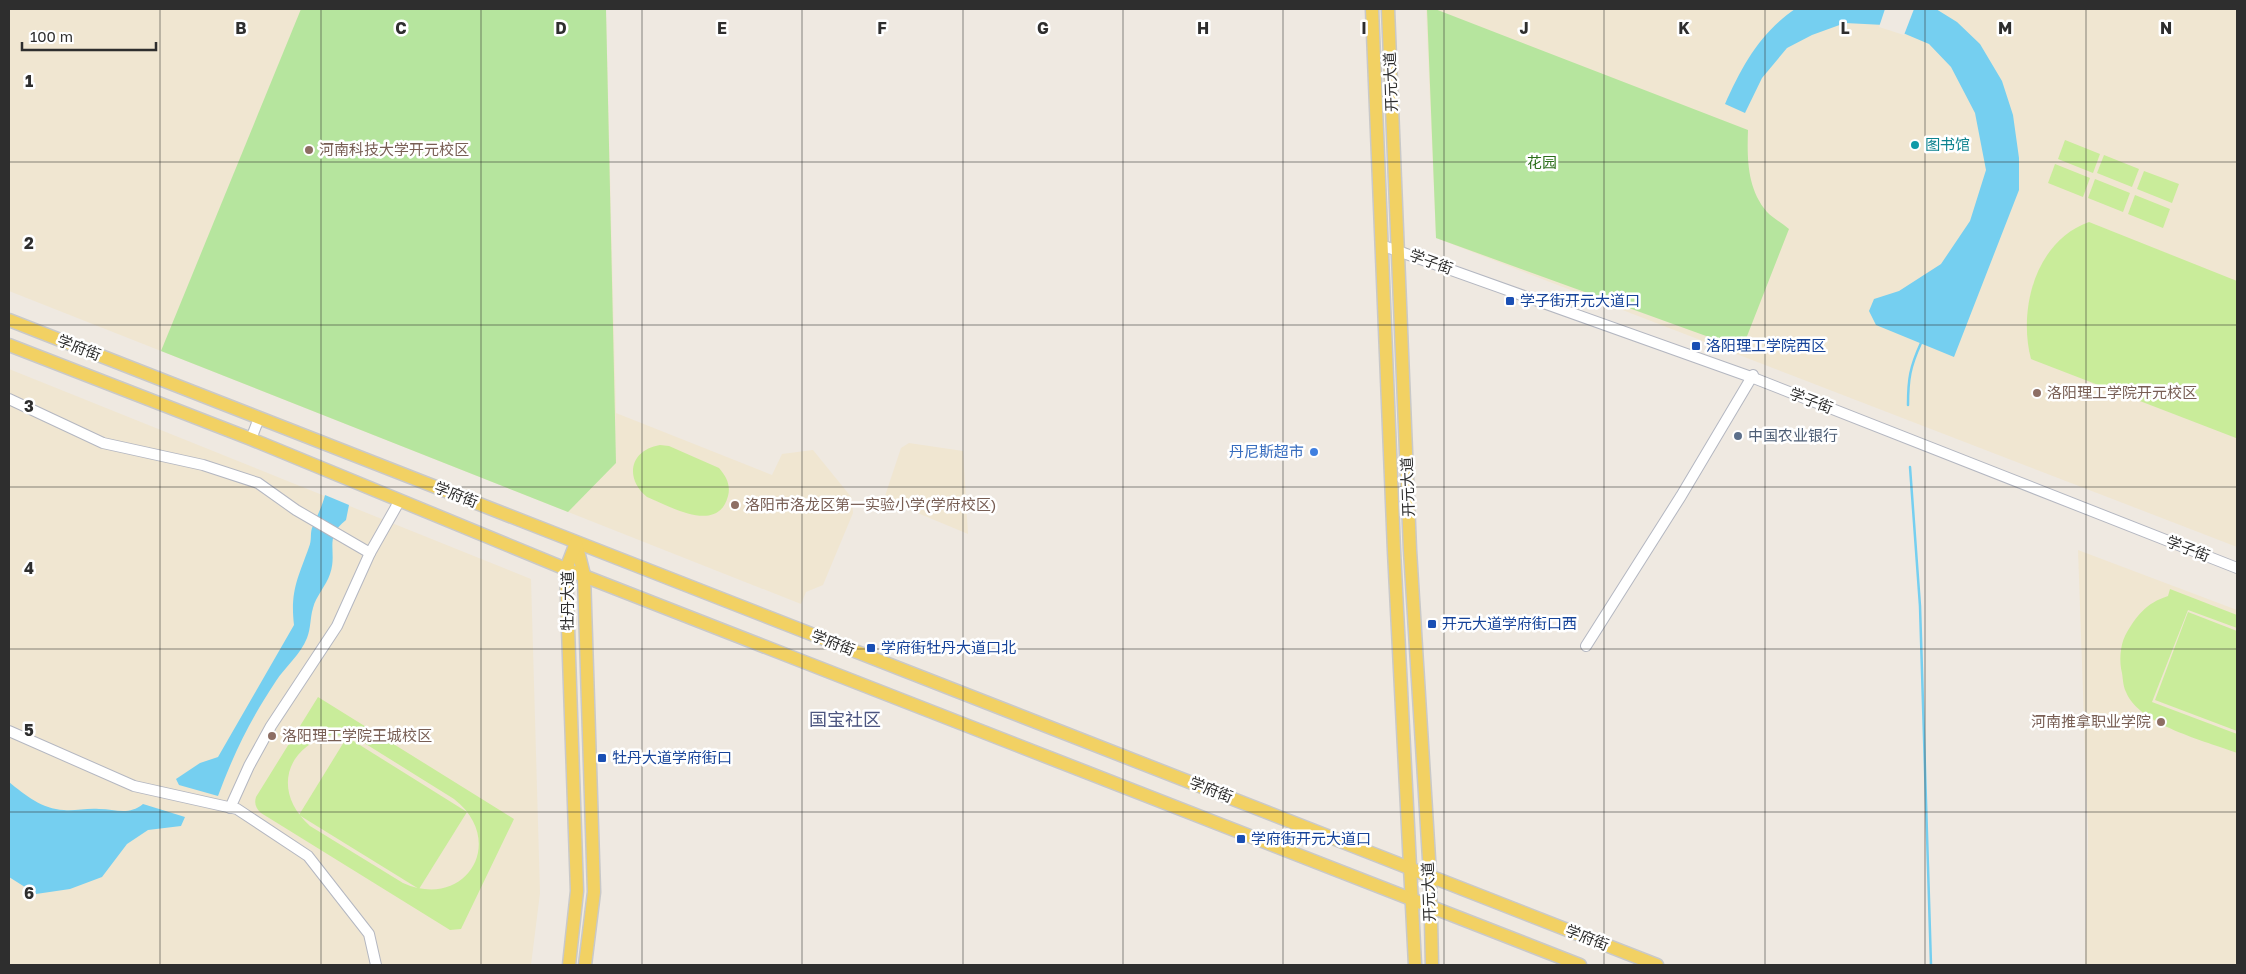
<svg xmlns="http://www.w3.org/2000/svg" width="2246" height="974" font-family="'Golos Text','Noto Sans SC',sans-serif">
	<rect width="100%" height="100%" fill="#efe9e1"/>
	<g fill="#f0e6d1">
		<path d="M9,9H606L616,413L772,475L782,454L813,450L852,498L853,513L823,585L806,592L801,604L9,291Z"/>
		<path d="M1426,9H2237V547L1436,238Z"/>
		<path d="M9,369L531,579L540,893L531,965H9Z"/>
		<path d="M909,443L963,451L968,534L884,499L901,448Z"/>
		<path d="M2078,550L2237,610V965H2085L2088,833Z"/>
	</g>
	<g fill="#b6e59e">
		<path d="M301,9H606L616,463L568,512L161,351Z"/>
		<path d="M1427,9H1435L1748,130C1747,158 1747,189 1767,212C1773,218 1782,223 1789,229L1742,349L1436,238Z"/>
	</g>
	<g fill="#c9ec9a" fill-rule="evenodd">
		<path d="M2065,140L2100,154L2093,173L2058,159Z"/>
		<path d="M2104,155L2139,169L2132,187L2097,173Z"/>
		<path d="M2055,164L2090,178L2083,197L2048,183Z"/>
		<path d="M2144,171L2179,184L2172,203L2137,189Z"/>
		<path d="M2095,179L2130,193L2123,212L2088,198Z"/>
		<path d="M2135,195L2170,209L2163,228L2128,214Z"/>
		<path d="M2089,222L2237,281L2236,438L2031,359C2018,310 2035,241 2089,222Z"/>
		<path d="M660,445L669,446L719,468C726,476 731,485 728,496C718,535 669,506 647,497C624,478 630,450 660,445Z"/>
		<path d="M2170,589L2237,615V628L2188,610L2152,702L2237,734V753C2206,741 2139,725 2126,692C2123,686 2123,679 2122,673C2119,662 2120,646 2125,636C2136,616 2146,603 2168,596Z"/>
		<path d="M2188,612L2237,631V731L2155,700Z"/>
		<path d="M318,697L514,819L461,929L450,930L261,813C256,808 254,804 256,797ZM331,735L346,736L361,741L454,799C508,841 466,911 403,883L310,826C273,793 284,748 331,735Z"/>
		<path d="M347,737L467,812L419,889L299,815Z"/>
	</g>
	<g fill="#75cff0">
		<path d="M1795,9H1936L1957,22L1980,44L2002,81L2013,115L2019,158V190L1954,357L1876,325L1869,311L1874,299L1899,291L1941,264L1970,221L1986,170L1975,113L1951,67L1929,44L1884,25L1845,23L1812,35L1787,48L1762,78L1745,113L1725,104C1742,66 1760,33 1795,9Z"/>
		<path d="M325,495L349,505L346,520C323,538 338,551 330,574C326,586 316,596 313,608C310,618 311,628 307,638C301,654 285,667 276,681C250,720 234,753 218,796L179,785L176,779L200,763L218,757L294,625C290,591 298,578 309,547C312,540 310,534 312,528C317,516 322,507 325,495Z"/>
		<path d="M9,782C25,795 42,809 64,810C75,811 87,808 99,809C116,809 128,816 143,804L185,817L181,826L148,830L127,844L102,877L70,889L36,894L9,877Z"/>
	</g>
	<path fill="#efe9e1" d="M1885,9H1914L1904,35L1879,27Z"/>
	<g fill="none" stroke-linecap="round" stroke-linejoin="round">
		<g stroke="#75cff0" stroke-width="2.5">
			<path d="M1908,405C1908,379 1910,367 1921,343"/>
			<path d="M1910,467L1920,606L1931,965"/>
		</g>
		<g stroke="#b4b7c1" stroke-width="12">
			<g id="minor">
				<path d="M1381,245L1751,377L2237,568"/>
				<path d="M9,399L103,443L203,465L258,483L296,510L370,553"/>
				<path d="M251,439L259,418"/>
				<path d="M1586,646L1681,496L1753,375"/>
				<path d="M9,731L134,786L237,809L308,856L369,934L376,965"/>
				<path d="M230,808L249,766L271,726L337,626L370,553L400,500"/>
			</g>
		</g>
		<g stroke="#c9c9c9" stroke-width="15">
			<g id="major">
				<path d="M1372,9L1394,551L1415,965"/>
				<path d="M1388,9L1410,550L1430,875L1432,965"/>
				<path d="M9,320L1657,965"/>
				<path d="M9,345L251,439L566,569L1580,965"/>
				<path d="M576,543L584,575L594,892L585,965"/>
				<path d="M569,965L577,891L566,569L576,543"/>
			</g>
		</g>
		<use href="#minor" stroke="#fff" stroke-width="10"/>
		<use href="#major" stroke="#f2d163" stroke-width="12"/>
	</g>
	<path fill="none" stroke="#2e2e2e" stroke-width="1" stroke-opacity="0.55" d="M160,9V965M321,9V965M481,9V965M642,9V965M802,9V965M963,9V965M1123,9V965M1283,9V965M1444,9V965M1604,9V965M1765,9V965M1925,9V965M2086,9V965M9,162H2237M9,325H2237M9,487H2237M9,649H2237M9,812H2237"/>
	<circle fill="#0f9aa8" stroke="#fff" stroke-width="2" cx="1915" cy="145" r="5"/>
	<g fill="#8d6e63" stroke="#fff" stroke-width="2">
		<circle cx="309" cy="150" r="5"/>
		<circle cx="2037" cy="393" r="5"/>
		<circle cx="735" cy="505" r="5"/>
		<circle cx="2161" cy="722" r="5"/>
		<circle cx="272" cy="736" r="5"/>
	</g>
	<g fill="#1a4fb4" stroke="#fff" stroke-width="2">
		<rect x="1505" y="296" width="10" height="10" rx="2.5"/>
		<rect x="1691" y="341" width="10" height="10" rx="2.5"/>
		<rect x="1427" y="619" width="10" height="10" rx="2.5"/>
		<rect x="866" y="643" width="10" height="10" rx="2.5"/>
		<rect x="597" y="753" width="10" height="10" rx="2.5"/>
		<rect x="1236" y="834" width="10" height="10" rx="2.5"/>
	</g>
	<circle fill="#5c6f8a" stroke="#fff" stroke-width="2" cx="1738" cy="436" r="5"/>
	<circle fill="#3f7fe0" stroke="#fff" stroke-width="2" cx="1314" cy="452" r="5"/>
	<g text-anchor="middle" stroke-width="5" stroke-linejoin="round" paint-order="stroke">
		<g font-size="15" fill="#2e2e2e" stroke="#fff">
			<text transform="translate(1391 82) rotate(-92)" y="5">开元大道</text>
			<text transform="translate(1431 262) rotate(20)" y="5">学子街</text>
			<text transform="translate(79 348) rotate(21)" y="5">学府街</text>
			<text transform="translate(1811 401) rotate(21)" y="5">学子街</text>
			<text transform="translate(1408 487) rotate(-92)" y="5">开元大道</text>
			<text transform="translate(456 495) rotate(21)" y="5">学府街</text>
			<text transform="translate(2188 549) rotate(21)" y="5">学子街</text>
			<text transform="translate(568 601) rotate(-90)" y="5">牡丹大道</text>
			<text transform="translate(833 643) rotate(21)" y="5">学府街</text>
			<text transform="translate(1211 790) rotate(21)" y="5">学府街</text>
			<text transform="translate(1429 892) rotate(-92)" y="5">开元大道</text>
			<text transform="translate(1587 938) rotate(21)" y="5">学府街</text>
		</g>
		<g font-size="15" fill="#0d838f" stroke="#fff" text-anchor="start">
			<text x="1925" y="150">图书馆</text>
		</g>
		<g font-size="15" fill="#785e54" stroke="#fff" text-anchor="start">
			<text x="319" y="155">河南科技大学开元校区</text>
			<text x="2047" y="398">洛阳理工学院开元校区</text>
			<text x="745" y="510">洛阳市洛龙区第一实验小学(学府校区)</text>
			<text x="2151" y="727" text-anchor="end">河南推拿职业学院</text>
			<text x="282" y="741">洛阳理工学院王城校区</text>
		</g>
		<g font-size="15" fill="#2c6e1b" stroke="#fff">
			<text x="1542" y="168">花园</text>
		</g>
		<g font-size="15" fill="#164399" stroke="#fff" text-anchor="start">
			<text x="1520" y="306">学子街开元大道口</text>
			<text x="1706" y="351">洛阳理工学院西区</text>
			<text x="1442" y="629">开元大道学府街口西</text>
			<text x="881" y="653">学府街牡丹大道口北</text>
			<text x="612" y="763">牡丹大道学府街口</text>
			<text x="1251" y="844">学府街开元大道口</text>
		</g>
		<g font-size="15" fill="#4e5e75" stroke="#fff" text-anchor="start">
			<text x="1748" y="441">中国农业银行</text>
		</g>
		<g font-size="15" fill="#366cbe" stroke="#fff" text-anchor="end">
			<text x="1304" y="457">丹尼斯超市</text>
		</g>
		<g font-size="18" fill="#4d5680" stroke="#fff">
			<text x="845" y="726">国宝社区</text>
		</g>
	</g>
	<g font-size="16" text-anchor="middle" font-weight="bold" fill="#2e2e2e" stroke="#fff" stroke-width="5" stroke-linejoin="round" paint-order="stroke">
		<text x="241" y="34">B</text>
		<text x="401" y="34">C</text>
		<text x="561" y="34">D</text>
		<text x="722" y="34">E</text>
		<text x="882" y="34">F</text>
		<text x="1043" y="34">G</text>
		<text x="1203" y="34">H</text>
		<text x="1364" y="34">I</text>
		<text x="1524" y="34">J</text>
		<text x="1684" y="34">K</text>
		<text x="1845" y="34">L</text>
		<text x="2005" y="34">M</text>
		<text x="2166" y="34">N</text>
		<text x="29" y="87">1</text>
		<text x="29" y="249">2</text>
		<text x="29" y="412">3</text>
		<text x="29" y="574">4</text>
		<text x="29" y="736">5</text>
		<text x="29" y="899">6</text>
	</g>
	<rect width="2246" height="974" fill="none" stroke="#2e2e2e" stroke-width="20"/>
	<path d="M22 42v8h134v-8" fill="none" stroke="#2e2e2e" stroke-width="2.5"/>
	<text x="30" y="42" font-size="15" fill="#2e2e2e" stroke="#ffffff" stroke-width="4" paint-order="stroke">100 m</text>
</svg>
